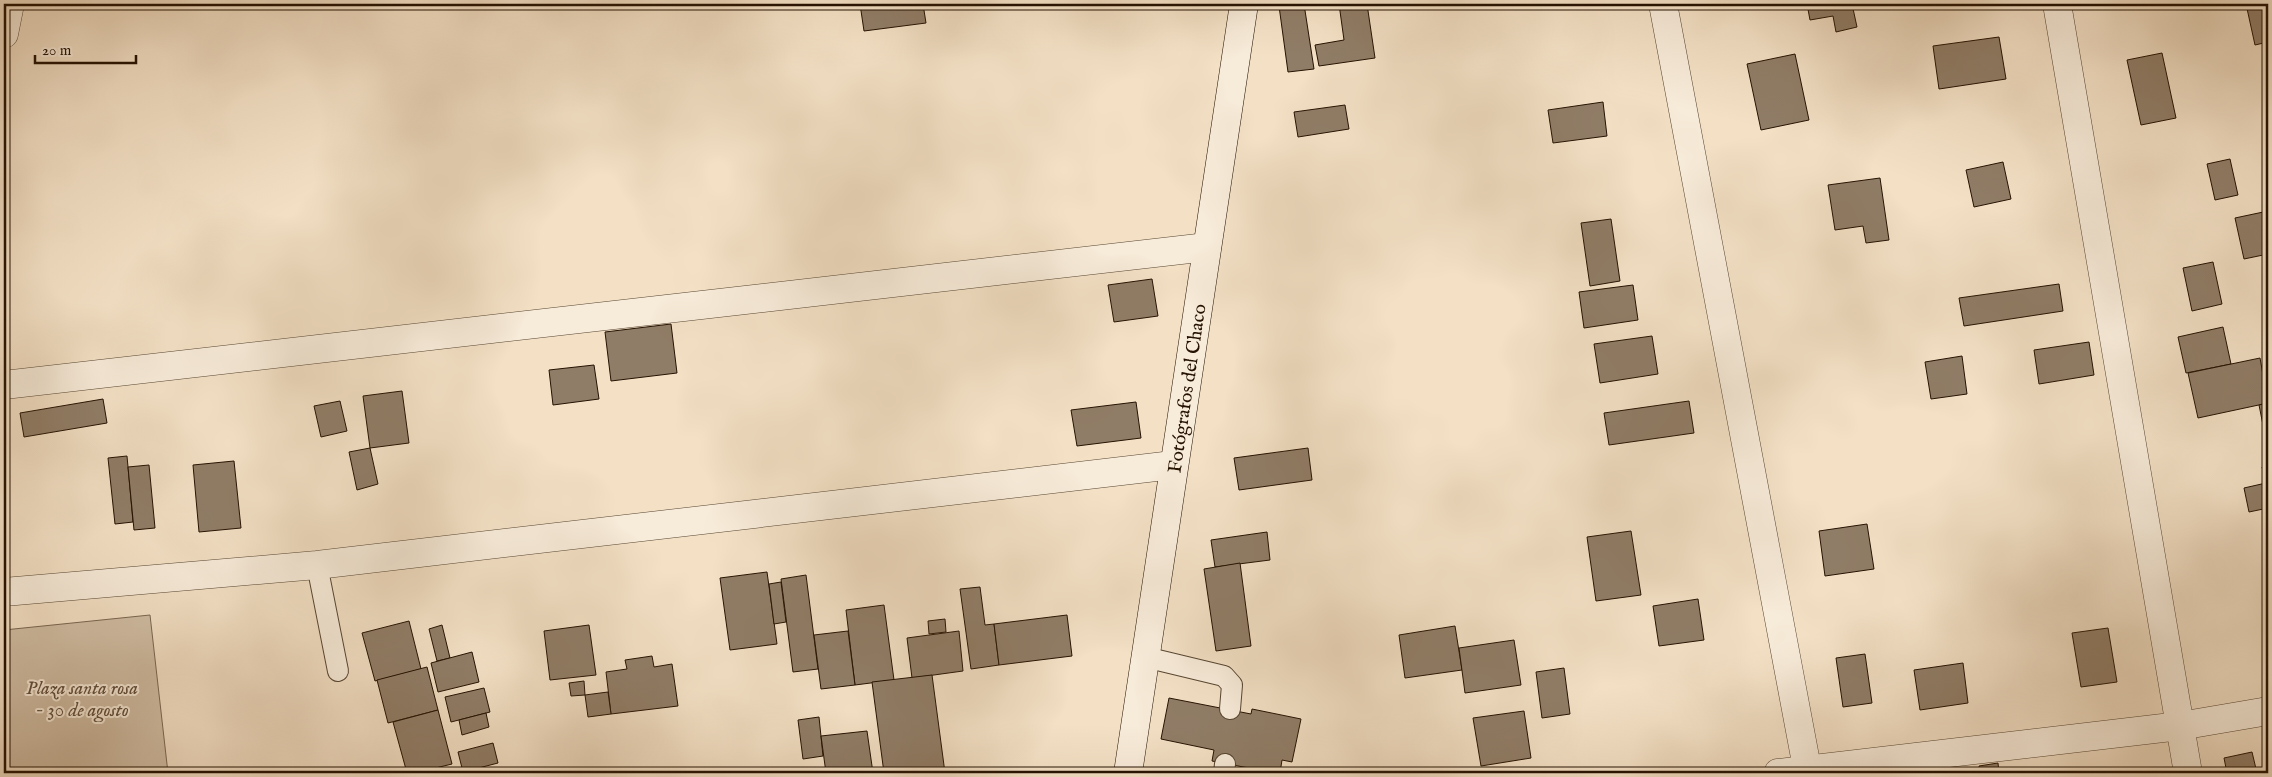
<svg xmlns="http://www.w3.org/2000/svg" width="2272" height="777" font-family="'IM FELL English',serif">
	<rect width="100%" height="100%" fill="#f3e0c5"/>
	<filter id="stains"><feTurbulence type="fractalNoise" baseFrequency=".004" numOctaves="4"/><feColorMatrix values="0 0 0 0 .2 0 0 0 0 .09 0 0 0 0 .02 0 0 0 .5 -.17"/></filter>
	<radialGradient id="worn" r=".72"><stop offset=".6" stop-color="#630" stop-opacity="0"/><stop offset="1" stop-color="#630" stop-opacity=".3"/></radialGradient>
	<path fill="#d0bda4" stroke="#7a6853" d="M150,615L168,773H4V630Z"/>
	<g fill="#907d67" stroke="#251202">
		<path d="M860,4H923L926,23L864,31Z"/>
		<path d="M1293,4H1304L1314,69L1288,72L1279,6Z"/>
		<path d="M1339,4H1367L1375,58L1319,66L1315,45L1344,40Z"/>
		<path d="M1562,4H1588L1562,8Z"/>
		<path d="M1807,4H1852L1857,27L1836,32L1833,16L1810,20Z"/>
		<path d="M2246,4H2268V42L2255,45Z"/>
		<path d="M1999,37L2006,79L1939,89L1933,46Z"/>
		<path d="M2162,53L2176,118L2141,125L2127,60Z"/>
		<path d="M1795,54L1809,120L1761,130L1747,64Z"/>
		<path d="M1603,102L1607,136L1553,143L1548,110Z"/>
		<path d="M1345,105L1349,129L1298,137L1294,112Z"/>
		<path d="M2230,159L2238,195L2215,200L2207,164Z"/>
		<path d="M2003,162L2011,199L1974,207L1966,170Z"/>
		<path d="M1880,178L1889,240L1866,243L1863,226L1835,230L1828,185Z"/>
		<path d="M2268,211V254L2244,259L2235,218Z"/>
		<path d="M1611,219L1620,281L1590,286L1581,223Z"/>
		<path d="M2213,262L2222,304L2192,311L2183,268Z"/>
		<path d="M1152,279L1158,316L1114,322L1108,285Z"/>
		<path d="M2059,284L2063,311L1964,326L1959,298Z"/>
		<path d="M1633,285L1638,320L1584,328L1579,292Z"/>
		<path d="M671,324L677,373L611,381L605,332Z"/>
		<path d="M2223,327L2231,364L2186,373L2178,337Z"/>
		<path d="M1652,336L1658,374L1600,383L1594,344Z"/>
		<path d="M2089,342L2094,375L2039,384L2034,350Z"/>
		<path d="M1962,356L1967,394L1931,399L1925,362Z"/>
		<path d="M2260,358L2268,403L2198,418L2188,373Z"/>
		<path d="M594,365L599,399L553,405L549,370Z"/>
		<path d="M402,391L409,443L370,448L363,396Z"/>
		<path d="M103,399L107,423L24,437L20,413Z"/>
		<path d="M340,401L347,431L321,437L314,406Z"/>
		<path d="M1689,401L1694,433L1609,445L1604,413Z"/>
		<path d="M1136,402L1141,438L1077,446L1071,410Z"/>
		<path d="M2268,403V445H2267L2259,405Z"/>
		<path d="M370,448L378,484L357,490L349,452Z"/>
		<path d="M1308,448L1312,480L1239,490L1234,458Z"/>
		<path d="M127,456L133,522L115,524L108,458Z"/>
		<path d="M234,461L241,528L199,532L193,465Z"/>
		<path d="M149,465L155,528L134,530L128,467Z"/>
		<path d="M2268,465V511V508L2249,512L2244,488L2266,483L2262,467Z"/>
		<path d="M1867,524L1874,569L1825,576L1819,531Z"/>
		<path d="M1631,531L1641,595L1596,601L1587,537Z"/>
		<path d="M1267,532L1270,560L1215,567L1211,540Z"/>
		<path d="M1240,563L1251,646L1216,651L1204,569Z"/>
		<path d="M767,572L777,644L730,650L720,578Z"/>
		<path d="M806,575L818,669L793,672L781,579Z"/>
		<path d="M781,582L786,622L774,624L769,584Z"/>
		<path d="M980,587L985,625L994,624L999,665L971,669L960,589Z"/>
		<path d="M1698,599L1704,640L1659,646L1653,606Z"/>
		<path d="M884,605L894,680L855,685L846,610Z"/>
		<path d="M1067,615L1072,656L999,665L994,624Z"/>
		<path d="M945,619L946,632L929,634L928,621Z"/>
		<path d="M409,621L421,669L375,681L362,633Z"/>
		<path d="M442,625L450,658L437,661L429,629Z"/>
		<path d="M589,625L596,675L550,680L544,631Z"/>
		<path d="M1455,626L1462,670L1405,678L1399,635Z"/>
		<path d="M2108,628L2117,682L2081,687L2072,633Z"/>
		<path d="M848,631L855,685L821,689L814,635Z"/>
		<path d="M959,631L963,671L912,678L907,638Z"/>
		<path d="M1514,640L1521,685L1465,693L1459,648Z"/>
		<path d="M472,652L479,682L438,692L431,663Z"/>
		<path d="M1865,654L1872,703L1843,707L1836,658Z"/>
		<path d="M652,656L654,667L672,664L678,706L611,714L606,672L627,669L625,660Z"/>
		<path d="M1963,663L1968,703L1920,710L1914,670Z"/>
		<path d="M427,667L438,710L388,723L377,680Z"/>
		<path d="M1564,668L1570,714L1542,718L1536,672Z"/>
		<path d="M932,675L945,773H884L872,682Z"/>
		<path d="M584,681L585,695L571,696L569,683Z"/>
		<path d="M484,688L490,712L451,722L445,697Z"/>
		<path d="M608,692L611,714L588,717L585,695Z"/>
		<path d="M1169,698L1251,714L1252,709L1301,719L1292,762L1282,760L1280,773H1275L1212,761L1214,750L1161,739Z"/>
		<path d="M438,710L452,764L415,773H407L393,722Z"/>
		<path d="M1524,711L1531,758L1481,766L1473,718Z"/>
		<path d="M486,713L489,727L462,735L459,720Z"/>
		<path d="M819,717L823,756L803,759L798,720Z"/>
		<path d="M867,731L873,773H826L821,736Z"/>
		<path d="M493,743L498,763L463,772L458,752Z"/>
		<path d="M2252,752L2257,773H2227L2224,758Z"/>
		<path d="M1998,763L1999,773H1980L1979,766Z"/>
	</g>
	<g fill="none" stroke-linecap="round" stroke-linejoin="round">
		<g stroke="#584633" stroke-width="22">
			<g id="lane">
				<path d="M317,565L338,671"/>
				<path d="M1145,657L1224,676L1232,685L1230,709"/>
				<path d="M1224,773L1225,764"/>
			</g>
		</g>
		<g stroke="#584633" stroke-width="29">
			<g id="street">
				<path d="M1663,4L1808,773"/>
				<path d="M2057,4L2188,773"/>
				<path d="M4,34L10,4"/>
				<path d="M4,385L1207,247"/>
				<path d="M4,592L317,565L1173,465"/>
				<path d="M1778,773L2180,726L2268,711"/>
			</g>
		</g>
		<g stroke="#251202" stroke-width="29">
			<g id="secondary">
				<path id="s1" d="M1128,773L1244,4"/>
			</g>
		</g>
		<use href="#lane" stroke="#f7ebd9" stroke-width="20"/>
		<use href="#street" stroke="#f7ebd9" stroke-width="28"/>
		<use href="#secondary" stroke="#f7ebd9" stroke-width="28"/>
	</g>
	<g text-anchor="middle" stroke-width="4" stroke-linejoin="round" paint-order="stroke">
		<g font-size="19" fill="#251202" stroke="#f7ebd9">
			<text dy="7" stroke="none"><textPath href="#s1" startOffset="389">Fotógrafos del Chaco</textPath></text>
		</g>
		<g font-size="19" font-style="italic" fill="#614e3b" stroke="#f7ebd9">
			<text x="82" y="694">Plaza santa rosa<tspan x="82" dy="22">- 30 de agosto</tspan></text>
		</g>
	</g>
	<rect width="2272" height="777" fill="none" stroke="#f3e0c5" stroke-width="20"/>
	<rect x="5" y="5" width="2262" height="767" fill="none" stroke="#251202" stroke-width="2.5"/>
	<rect x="10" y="10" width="2252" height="757" fill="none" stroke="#251202"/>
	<path d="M35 55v8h101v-8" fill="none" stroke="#251202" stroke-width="2.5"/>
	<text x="42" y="55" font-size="15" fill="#251202" stroke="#f7ebd9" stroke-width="4" paint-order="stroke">20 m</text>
	<rect width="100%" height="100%" filter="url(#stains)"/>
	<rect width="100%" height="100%" fill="url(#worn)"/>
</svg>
